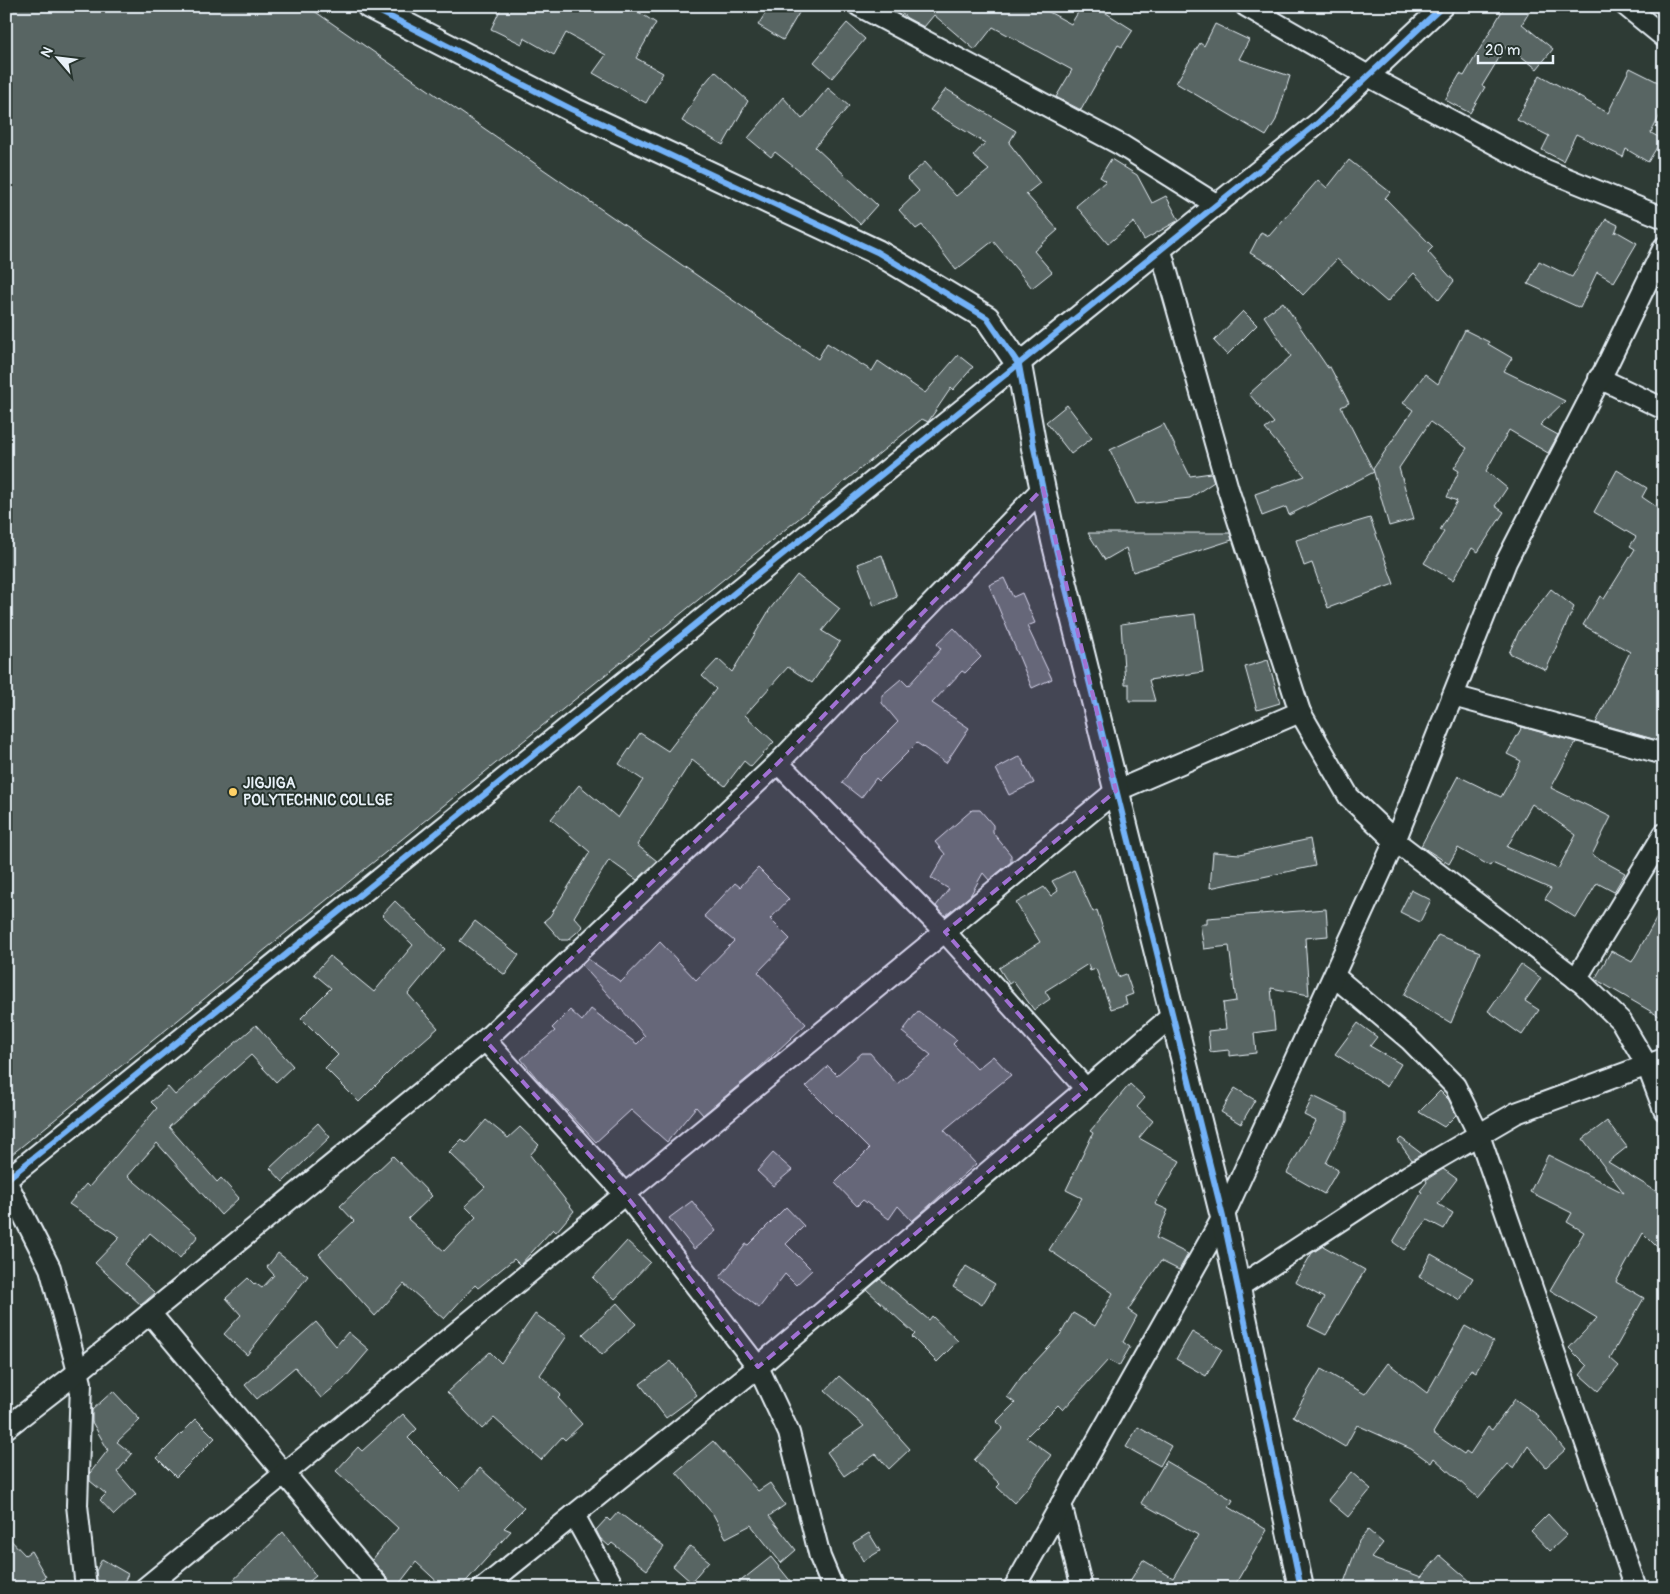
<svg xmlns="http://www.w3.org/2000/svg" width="1670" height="1594" font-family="Pangolin,sans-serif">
	<rect width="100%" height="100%" fill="#2e3b35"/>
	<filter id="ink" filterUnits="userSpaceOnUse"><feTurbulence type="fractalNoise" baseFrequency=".02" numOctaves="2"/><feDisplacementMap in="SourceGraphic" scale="10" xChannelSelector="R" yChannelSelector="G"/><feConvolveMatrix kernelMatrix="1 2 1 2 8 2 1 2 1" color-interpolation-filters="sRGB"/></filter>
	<g filter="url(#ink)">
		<g fill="#596563" stroke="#e8f1f8" fill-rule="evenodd">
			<path d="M6,6H307L818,359L827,343L872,371L878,361L925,393L958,355L973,367L953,390L951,388L928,422L922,419L6,1159Z"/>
			<path d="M502,6H629L656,23L636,58L663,73L646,103L593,73L606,55L566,33L554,55L524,38L522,44L491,29Z"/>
			<path d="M770,6H803L783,40L758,25Z"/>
			<path d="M893,6H1038L1071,24L1082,6H1095L1133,30L1122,47L1118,45L1081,110L1056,97L1072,70L993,27L975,50L934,15L924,27L907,18Z"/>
			<path d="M1505,6H1533L1522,24L1553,49L1537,69L1507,45L1482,86L1485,87L1470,113L1445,100L1460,74L1464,76Z"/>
			<path d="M847,23L865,39L832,78L814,62Z"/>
			<path d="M1215,24L1249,40L1239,59L1290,76L1276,120L1266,136L1176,83L1200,43L1204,46Z"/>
			<path d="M1630,68L1664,85V107L1651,133L1662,139L1648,162L1626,149L1623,157L1576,134L1563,161L1542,150L1549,136L1517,120L1540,75L1608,113Z"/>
			<path d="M715,71L748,101L723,145L682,121L701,88Z"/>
			<path d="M828,88L849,106L815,147L877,205L860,224L822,189L775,152L771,157L748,138L783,97L802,119Z"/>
			<path d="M946,89L1016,131L1009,143L1040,183L1026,194L1058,230L1034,251L1052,272L1032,288L993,241L956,270L922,225L916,229L899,210L919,191L907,178L925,162L956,196L989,170L973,156L985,143L930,110Z"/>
			<path d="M1111,159L1137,175L1152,203L1166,196L1179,220L1144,240L1134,222L1108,244L1076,206L1106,181L1100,177Z"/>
			<path d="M1349,160L1390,192L1385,198L1433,247L1428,252L1454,281L1439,300L1414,273L1387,302L1337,259L1303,295L1275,267L1250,253L1261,232L1269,236L1318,180L1327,188Z"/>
			<path d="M1606,219L1618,225L1615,233L1616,231L1637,243L1614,282L1597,272L1580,308L1528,284L1539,261L1572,277Z"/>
			<path d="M1283,302L1328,368L1330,367L1349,403L1341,407L1374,472L1289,515L1286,507L1262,516L1255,494L1305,476L1265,429L1274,423L1249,394L1291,356L1264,316Z"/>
			<path d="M1243,311L1257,325L1227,355L1214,341Z"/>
			<path d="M1465,330L1489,342L1488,344L1512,358L1504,371L1565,401L1540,425L1558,435L1548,453L1509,430L1486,471L1507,488L1495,506L1504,512L1478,552L1472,548L1453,580L1424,563L1444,532L1440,530L1457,501L1447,497L1459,471L1454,468L1467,448L1430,422L1399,468L1414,519L1389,526L1373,469L1413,410L1403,403L1425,374L1438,384Z"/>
			<path d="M1067,405L1092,438L1071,454L1046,422Z"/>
			<path d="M1164,424L1190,476L1211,473L1214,482L1190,498L1136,504L1110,450Z"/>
			<path d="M1617,470L1647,488L1642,497L1664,512V742L1596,723L1630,652L1583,625L1600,596L1604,599L1635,549L1630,546L1636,537L1594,512Z"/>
			<path d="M1370,518L1394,584L1328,608L1312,563L1304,566L1296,540Z"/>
			<path d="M1088,533H1230L1232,540L1133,572L1126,548L1105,560Z"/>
			<path d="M882,555L897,597L874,606L858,564Z"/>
			<path d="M797,575L840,609L822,631L840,642L812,683L788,667L745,715L774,742L751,767L744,761L725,786L692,760L637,845L657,861L637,880L609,860L574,917L583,927L568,940H561L544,921L550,916L590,852L551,819L579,785L618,818L643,780L619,764L640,733L668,751L716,689L702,676L718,659L732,672L770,609Z"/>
			<path d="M1004,578L1013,597L1022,593L1035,623L1027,626L1052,679L1032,688L989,585Z"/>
			<path d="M1551,589L1574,607L1546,670L1509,653L1520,629Z"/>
			<path d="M1195,614L1203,672L1149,680L1155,701H1129V684H1125L1121,624Z"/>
			<path d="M954,628L981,657L965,673L962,671L932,703L969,728L946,763L917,743L879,781L876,778L861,798L842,783L854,766L898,722L882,703V695L901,679L908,686L941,649L937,644Z"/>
			<path d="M1268,660L1280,703L1257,710L1245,667Z"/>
			<path d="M1522,727L1576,742L1551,788L1611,817L1592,855L1625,873L1614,892L1597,883L1576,918L1545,899L1551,889L1492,863L1490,866L1458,848L1449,864L1421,846L1458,776L1501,797L1521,761L1507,754ZM1532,804L1576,835L1558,869L1507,847Z"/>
			<path d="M1020,756L1034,783L1009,795L996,769Z"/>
			<path d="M972,810H980L993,825V833L1011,855V862L989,880L983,873L970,896L945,916L936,906L949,889L931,878L945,854L935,842Z"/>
			<path d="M1310,839L1315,866L1210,888L1213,852L1240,854Z"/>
			<path d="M758,868L789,899L770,919L790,939L758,972L806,1024L757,1070L703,1115L696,1107L667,1142L631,1110L596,1142L539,1081L521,1059L555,1031L552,1028L570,1010L582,1021L591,1009L637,1044L645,1036L582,965L588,959L621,982L660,942L696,980L734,941L704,916L735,883L740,887Z"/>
			<path d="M1074,870L1093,912L1097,910L1118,977L1126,974L1133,994L1125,997L1127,1004L1111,1009L1096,969L1090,971L1088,964L1045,991L1050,999L1034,1010L1013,981L1009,984L999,968L1040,942L1016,903L1044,887L1051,896L1058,891L1052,881Z"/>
			<path d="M1411,890L1431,900L1420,922L1400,912Z"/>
			<path d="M395,901L445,949L408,994L438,1028L399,1062L359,1102L325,1068L338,1055L301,1018L331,988L314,974L330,956L374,992L413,945L382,915Z"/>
			<path d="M1664,905V1019L1595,979L1611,951L1632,962Z"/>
			<path d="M1326,909L1328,936L1305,938L1309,995L1271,988L1275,1030L1254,1033L1256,1053L1229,1056V1050L1210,1052L1208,1031L1226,1029L1223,1003L1236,1001L1229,946L1204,949L1200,924H1207V918Z"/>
			<path d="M475,921L519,955L505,975L460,941Z"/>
			<path d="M1438,935L1480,952L1451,1023L1404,995Z"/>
			<path d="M1521,964L1541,978L1525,1001L1539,1010L1522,1035L1488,1011Z"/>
			<path d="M918,1011L957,1040L953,1044L977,1069L993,1056L1011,1075L944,1130L976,1164L912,1221L898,1206L889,1219L863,1200L857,1206L835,1183L869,1149L806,1086L828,1066L837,1075L862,1053H870L897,1084L931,1055L902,1032Z"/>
			<path d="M1358,1023L1377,1037L1370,1046L1401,1064L1387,1087L1335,1054Z"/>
			<path d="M256,1025L293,1066L276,1082L251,1055L169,1127L217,1182L221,1178L239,1198L221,1215L157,1143L128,1176L198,1236L180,1258L150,1233L124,1264L155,1293L141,1305L95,1263L120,1237L69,1204L86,1184L89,1187L157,1108L151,1102L168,1087L175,1095Z"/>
			<path d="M1130,1084L1145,1098L1137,1107L1153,1121L1139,1138L1180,1161L1155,1204L1168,1210L1156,1238L1188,1254L1179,1270L1161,1261L1128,1310L1137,1316L1123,1342L1130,1347L1119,1366L1108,1360L1063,1410L1058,1405L1026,1437L1051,1455L1028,1487L1014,1503L997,1487L1000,1484L974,1460L1003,1428L996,1422L1015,1403L1007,1397L1022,1376L1060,1335L1073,1313L1095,1326L1113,1293L1049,1250L1082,1198L1066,1190L1093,1133L1090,1131Z"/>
			<path d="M1235,1088L1255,1100L1241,1124L1221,1112Z"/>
			<path d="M1440,1091L1449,1100L1456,1115L1444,1127L1419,1112Z"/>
			<path d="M1313,1096L1347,1113V1121L1326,1163L1338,1170L1324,1194L1287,1173L1316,1121L1304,1115Z"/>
			<path d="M486,1120L508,1138L520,1127L539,1145L530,1155L574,1211L556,1232L553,1229L520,1265L514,1259L478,1288L475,1285L444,1319L404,1284L375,1316L319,1254L354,1221L340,1206L393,1156L432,1196L408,1219L444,1251L476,1217L465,1206L485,1187L449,1152L462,1139L466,1143Z"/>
			<path d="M1607,1121L1627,1147L1608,1162L1664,1196V1254L1643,1233L1616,1282L1644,1298L1610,1358L1619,1366L1598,1391L1580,1375L1587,1366L1569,1348L1597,1318L1550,1290L1584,1232L1567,1222L1572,1213L1530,1192L1548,1155L1624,1193L1583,1139Z"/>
			<path d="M318,1123L330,1137L283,1182L270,1168Z"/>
			<path d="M1401,1138L1422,1154L1412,1160L1398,1141Z"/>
			<path d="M773,1153L792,1170L773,1186L757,1171Z"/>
			<path d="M1443,1169L1457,1179L1438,1204L1453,1213L1444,1229L1427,1220L1404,1250L1393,1242L1422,1192L1420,1191L1427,1182L1426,1180Z"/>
			<path d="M692,1201L716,1231L694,1249L669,1218Z"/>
			<path d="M786,1207L804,1226L786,1244L812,1270L796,1285L785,1274L759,1308L720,1277L746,1244L748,1245Z"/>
			<path d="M627,1241L650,1262L615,1299L593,1278Z"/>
			<path d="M1323,1246L1365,1270L1326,1335L1308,1326L1324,1298L1295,1282L1312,1253Z"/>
			<path d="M278,1253L308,1276L247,1355L224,1334L241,1315L226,1298L248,1278L254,1284L255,1283L262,1288L274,1275L267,1267Z"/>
			<path d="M1431,1254L1473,1278L1460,1300L1419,1277Z"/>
			<path d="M966,1266L995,1284L982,1305L953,1287Z"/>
			<path d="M880,1279L929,1320L932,1316L958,1341L937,1362L912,1337L915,1334L867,1290Z"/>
			<path d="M617,1303L636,1324L602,1355L583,1334Z"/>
			<path d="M535,1314L567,1336L540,1375L561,1395L558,1398L582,1424L565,1440L562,1437L541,1460L494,1418L482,1429L447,1392L490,1352L501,1363Z"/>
			<path d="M316,1322L336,1346L348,1332L369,1350L345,1378L321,1398L295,1367L257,1399L245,1385Z"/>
			<path d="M1465,1326L1493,1342L1476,1372L1471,1369L1433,1433L1464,1454L1466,1451L1470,1454L1488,1427L1492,1430L1515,1399L1539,1416L1538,1418L1565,1450L1546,1467L1528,1446L1514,1468L1508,1464L1478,1498L1434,1458L1431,1463L1411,1449L1357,1425L1345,1447L1293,1416L1321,1369L1365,1394L1388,1363L1427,1393Z"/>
			<path d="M1192,1332L1222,1349L1206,1376L1176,1359Z"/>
			<path d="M671,1361L697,1395L666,1418L640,1384Z"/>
			<path d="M839,1376L865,1399L910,1449L889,1469L876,1454L844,1476L827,1452L864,1426L825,1391Z"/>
			<path d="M113,1391L140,1420L117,1442L132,1454L117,1472L136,1494L114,1515L100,1500L106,1494L90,1481V1473L108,1450L92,1422V1410Z"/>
			<path d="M403,1414L417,1429L408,1438L460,1490L480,1468L524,1508L504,1528L511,1531L460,1588H444L416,1562L396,1588H392L389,1580L372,1560L398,1528L336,1471L358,1447L362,1451Z"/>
			<path d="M196,1419L215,1438L176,1477L157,1458Z"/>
			<path d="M1138,1427L1171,1446L1160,1466L1126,1447Z"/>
			<path d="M713,1441L758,1491L770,1483L785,1505L769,1516L796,1550L781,1563L751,1525L726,1538L713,1514L676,1472Z"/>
			<path d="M1166,1461L1233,1500L1229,1507L1267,1530L1233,1588H1141L1130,1581L1143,1560L1173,1578L1198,1535L1141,1503Z"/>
			<path d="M1351,1472L1371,1489L1348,1517L1328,1500Z"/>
			<path d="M618,1512L664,1547L647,1570L612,1543L609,1546L600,1538L596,1530L607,1518L610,1521Z"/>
			<path d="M1548,1514L1567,1535L1550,1551L1531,1531Z"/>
			<path d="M1368,1530L1383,1543L1371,1558L1421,1577L1440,1555L1478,1588H1342L1359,1541Z"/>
			<path d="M283,1532L316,1576L301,1588H225Z"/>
			<path d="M869,1533L880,1551L863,1561L853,1543Z"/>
			<path d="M6,1535L25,1555L31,1551L46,1577L28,1588H6Z"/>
			<path d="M690,1546L709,1561L691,1582L673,1566Z"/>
			<path d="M771,1557L796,1588H732Z"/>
			<path d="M102,1559L128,1574L121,1588H98L96,1571Z"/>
		</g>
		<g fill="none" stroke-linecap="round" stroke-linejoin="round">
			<g stroke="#e8f1f8" stroke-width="24">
				<g id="minor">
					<path d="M859,6L1121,145L1217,205"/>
					<path d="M1246,6L1368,76L1536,166L1664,218"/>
					<path d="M1626,6L1664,37"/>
					<path d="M1161,251L1228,489L1300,712L1349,797L1395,841L1583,984L1621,1021L1647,1065L1664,1110"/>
					<path d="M1599,378L1664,409"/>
					<path d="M1453,696L1664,754"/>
					<path d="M778,763L945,932L1086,1089"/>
					<path d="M1334,976L1410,1040L1455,1086L1479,1135L1636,1588"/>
					<path d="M1576,979L1664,834"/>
					<path d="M485,1040L625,1194L758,1367L789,1433L820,1557L833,1588"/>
					<path d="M6,1180L1319,122L1443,6"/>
					<path d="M6,1181L50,1268L81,1383L77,1505L86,1588"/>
					<path d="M1237,1288L1408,1176L1516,1113L1664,1059"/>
					<path d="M150,1313L380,1588"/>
					<path d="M6,1428L78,1372L485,1040L778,763L1043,488"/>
					<path d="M1061,1504L1082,1588"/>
					<path d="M574,1515L614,1588"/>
					<path d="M145,1588L1116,791L1300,712"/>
					<path d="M483,1588L758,1367L1172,1016"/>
					<path d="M1014,1588L1223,1217L1395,841L1506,562L1607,365L1664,247"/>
				</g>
			</g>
			<g stroke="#e8f1f8" stroke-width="28">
				<path id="tertiary" d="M369,6L571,109L877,252L987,318L1019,365L1034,448L1054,541L1223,1217L1301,1588"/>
			</g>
			<use href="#minor" stroke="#26332d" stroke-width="20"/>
			<use href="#tertiary" stroke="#26332d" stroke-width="24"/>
			<g stroke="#26332d" stroke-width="9">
				<g id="cycleway">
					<path d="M369,6L571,109L877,252L987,318L1019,365L1034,448L1054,541L1223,1217L1301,1588"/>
					<path d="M6,1180L1319,122L1443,6"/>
				</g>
			</g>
			<use href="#cycleway" stroke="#73b2f8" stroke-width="6"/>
		</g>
	</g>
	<path fill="#a171d3" fill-opacity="0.2" stroke="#a171d3" stroke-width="4" stroke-dasharray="10 6" stroke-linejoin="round" d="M1043,488L1116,791L945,932L1086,1089L758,1367L625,1194L485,1040L778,763Z"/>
	<circle fill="#ffd166" stroke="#26332d" stroke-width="2" cx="233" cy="792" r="5"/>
	<g text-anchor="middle" stroke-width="4" stroke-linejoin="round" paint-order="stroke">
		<g font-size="15" font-weight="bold" fill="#e8f1f8" stroke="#26332d" text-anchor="start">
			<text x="243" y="788">JIGJIGA<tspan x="243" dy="17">POLYTECHNIC COLLGE</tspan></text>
		</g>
	</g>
	<rect width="1670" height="1594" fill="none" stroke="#26332d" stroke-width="25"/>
	<rect x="12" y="12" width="1645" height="1569" fill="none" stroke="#e8f1f8" stroke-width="2" filter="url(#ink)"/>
	<g transform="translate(58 58) rotate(298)" stroke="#26332d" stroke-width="4" paint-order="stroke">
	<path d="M0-4L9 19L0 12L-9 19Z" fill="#e8f1f8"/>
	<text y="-8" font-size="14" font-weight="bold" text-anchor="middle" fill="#e8f1f8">N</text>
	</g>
	<path d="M1478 55v8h75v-8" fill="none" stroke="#e8f1f8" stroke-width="2.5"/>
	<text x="1485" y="55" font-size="15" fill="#e8f1f8" stroke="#26332d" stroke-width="4" paint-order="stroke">20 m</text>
</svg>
